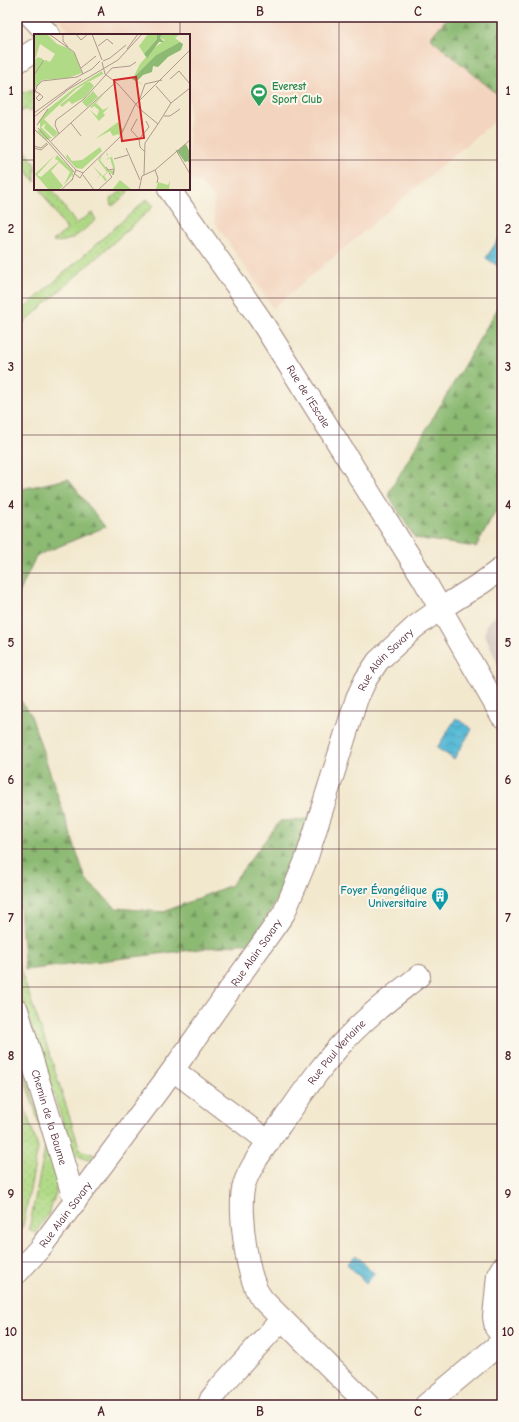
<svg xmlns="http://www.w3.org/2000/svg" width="519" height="1422" font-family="'Comic Neue',sans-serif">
	<defs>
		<pattern id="grass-dots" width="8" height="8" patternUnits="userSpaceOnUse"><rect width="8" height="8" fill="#b0da86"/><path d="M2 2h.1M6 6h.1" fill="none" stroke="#99bb74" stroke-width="1.8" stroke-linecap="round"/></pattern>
		<pattern id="forest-firs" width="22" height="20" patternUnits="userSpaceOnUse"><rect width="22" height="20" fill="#8cba73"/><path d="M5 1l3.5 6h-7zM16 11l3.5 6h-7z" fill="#74975f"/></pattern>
		<pattern id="water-waves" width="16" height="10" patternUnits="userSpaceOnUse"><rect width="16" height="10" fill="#58bad6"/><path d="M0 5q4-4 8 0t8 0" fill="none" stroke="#4b97ae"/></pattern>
	</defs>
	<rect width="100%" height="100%" fill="#fbf7ec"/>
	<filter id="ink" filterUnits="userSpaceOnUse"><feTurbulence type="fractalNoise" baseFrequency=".025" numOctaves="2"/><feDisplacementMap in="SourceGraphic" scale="8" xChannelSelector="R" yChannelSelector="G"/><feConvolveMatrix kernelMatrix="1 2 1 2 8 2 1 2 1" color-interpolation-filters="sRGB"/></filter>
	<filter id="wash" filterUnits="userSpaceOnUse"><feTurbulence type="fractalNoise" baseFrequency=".012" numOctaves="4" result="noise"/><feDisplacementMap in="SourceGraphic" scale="16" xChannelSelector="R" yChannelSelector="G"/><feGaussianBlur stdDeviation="0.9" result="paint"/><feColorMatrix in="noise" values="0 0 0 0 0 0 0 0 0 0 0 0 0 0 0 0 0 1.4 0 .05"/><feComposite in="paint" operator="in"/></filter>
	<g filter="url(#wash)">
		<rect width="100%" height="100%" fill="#f2e8ce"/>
		<path fill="#f3d4be" d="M58,17H448L430,38L502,98V115L273,308L215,223L213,209L215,199L200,182H189V35H72Z"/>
		<path fill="#cfc0ba" d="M502,612V674L485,634L487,623Z"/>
		<g fill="url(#grass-dots)" stroke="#7d7c58">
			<path d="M35,89V108L29,112L26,109L17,114V94Z"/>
			<path d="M17,138L35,165V182L17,156Z"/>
			<path d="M40,189H52L76,224L92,213L96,220C83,230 70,245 53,241L67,230Z"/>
			<path d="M124,189H128L127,193L114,205H111L110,200Z"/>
			<path d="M147,199L154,206L17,329V315Z"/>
			<path d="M17,960L50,1055L80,1150L95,1155L90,1159L83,1158L73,1153L17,983Z"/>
			<path d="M17,1041L59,1184L48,1215L35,1233L29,1229L46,1144L17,1056Z"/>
			<path d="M17,1084L38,1148L23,1226L17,1233Z"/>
		</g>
		<g fill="url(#forest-firs)" stroke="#6b6c4f">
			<path d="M448,17H502V98L430,38Z"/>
			<path d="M502,301V500L476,547L415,538L388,494Z"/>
			<path d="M68,479L105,527L36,556L17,598V490Z"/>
			<path d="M17,696L30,713L86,880L116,908L164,912L231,885L280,821L309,819C304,835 299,852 292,868C281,895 266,920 249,943L25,970L20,907H17Z"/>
		</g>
		<g fill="url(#water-waves)" stroke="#516c80">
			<path d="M502,234V265L501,268L486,258Z"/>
			<path d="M456,718L472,729L454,759L437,748Z"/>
			<path d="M356,1255L375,1274L366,1283L347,1264Z"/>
		</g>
	</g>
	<g filter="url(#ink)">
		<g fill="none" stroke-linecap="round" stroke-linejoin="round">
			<g stroke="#9e847c" stroke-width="24">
				<g id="minor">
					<path d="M32,17L49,35"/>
					<path d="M17,62L35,50"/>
					<path id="s1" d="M169,189L260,319L423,578L502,716"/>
					<path id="s2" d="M17,1010L75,1202"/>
					<path d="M173,1070L269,1142"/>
					<path d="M502,1268L498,1275L494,1317L496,1328L502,1335"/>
					<path id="s3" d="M17,1273L40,1248L173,1070L284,913L306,860L357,698L366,679L378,661L415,627L440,609L483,582L502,568"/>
					<path d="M209,1405L211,1399L222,1385L282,1319"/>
					<path id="s4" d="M368,1405L262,1299C260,1295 256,1291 255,1286C246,1265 238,1207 244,1185C250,1165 268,1143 280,1125C301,1096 321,1065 346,1039C368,1015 394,996 419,976"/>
					<path d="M426,1405L502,1342"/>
				</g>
			</g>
			<use href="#minor" stroke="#fff" stroke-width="22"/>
		</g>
	</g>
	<path fill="none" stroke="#4a1f2b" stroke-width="1" stroke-opacity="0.55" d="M180,17V35M339,17V1405M17,160H35M189,160H502M180,189V1405M17,298H502M17,435H502M17,573H502M17,711H502M17,849H502M17,987H502M17,1124H502M17,1262H502"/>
	<defs>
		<g id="stadium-pin" transform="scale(0.9)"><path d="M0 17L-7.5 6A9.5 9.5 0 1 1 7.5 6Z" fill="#2e9e5b" stroke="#fbf7ec"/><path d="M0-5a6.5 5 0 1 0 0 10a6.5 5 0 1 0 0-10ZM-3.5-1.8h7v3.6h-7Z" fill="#fff"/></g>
		<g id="building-pin" transform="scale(0.9)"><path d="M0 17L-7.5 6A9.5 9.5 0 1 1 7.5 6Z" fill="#0f9aa8" stroke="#fbf7ec"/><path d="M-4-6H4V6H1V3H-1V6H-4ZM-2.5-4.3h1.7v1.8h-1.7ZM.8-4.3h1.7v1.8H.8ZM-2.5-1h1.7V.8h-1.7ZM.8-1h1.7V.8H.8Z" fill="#fff"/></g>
	</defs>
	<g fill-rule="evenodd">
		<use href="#stadium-pin" x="259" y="92"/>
		<use href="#building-pin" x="440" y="896"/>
	</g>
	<g text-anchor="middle" stroke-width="4" stroke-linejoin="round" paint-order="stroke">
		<g font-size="11" font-weight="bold" fill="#27864d" stroke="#fbf7ec" text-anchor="start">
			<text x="272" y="90">Everest<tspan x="272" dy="13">Sport Club</tspan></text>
		</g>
		<g font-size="11" fill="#4a1f2b" stroke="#fbf7ec">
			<text dy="4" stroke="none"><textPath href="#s1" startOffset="250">Rue de l'Escale</textPath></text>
			<text dy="4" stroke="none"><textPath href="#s3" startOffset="724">Rue Alain Savary</textPath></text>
			<text dy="4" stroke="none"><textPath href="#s3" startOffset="400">Rue Alain Savary</textPath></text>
			<text dy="4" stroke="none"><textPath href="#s4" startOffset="430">Rue Paul Verlaine</textPath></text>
			<text dy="4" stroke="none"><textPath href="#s2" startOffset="112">Chemin de la Baume</textPath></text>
			<text dy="4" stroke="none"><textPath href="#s3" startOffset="76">Rue Alain Savary</textPath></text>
		</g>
		<g font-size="11" font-weight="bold" fill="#0d838f" stroke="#fbf7ec" text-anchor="end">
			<text x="427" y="894">Foyer Évangélique<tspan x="427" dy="13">Universitaire</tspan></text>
		</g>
	</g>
	<g transform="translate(34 34)">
		<rect width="156" height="156" fill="#f2e8ce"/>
		<path d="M0,0H13L23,10L34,14L41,20L48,39L34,44L8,46L0,55ZM6,10L21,20L16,28L12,26L9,28V25L4,23L1,26ZM114,0H123V5L110,20L105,12ZM128,0H146L141,4L146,8L122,21L99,44L106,30L120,14L131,6L126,4ZM68,37L69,40L42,55L7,88L10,85L24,99L20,103L10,94L12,89L7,93L18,104L12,106L3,97L6,96V89H4L13,76L39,55ZM55,47L60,52L50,64L38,70L35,67L28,73L26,71ZM59,57L64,63L53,73L48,68ZM70,60L62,69L69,76L75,73L69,79L71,81L77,75L65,87L55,75L63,82L65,76L60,72L58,74L56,73ZM84,88L89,96L86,102L84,100L79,102L76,97L61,105ZM66,113L68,117L48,135L42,134L32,123L33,120L35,118L33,120L38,127L48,126ZM76,115L81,134L80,141L74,138L70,142L73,146L71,147L67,141L62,145L66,141L58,131L69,142L73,138L64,126L69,120L66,126L74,136L80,137L76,124L72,126L75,123L72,120L73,119L75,124L78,123ZM22,120L3,141L7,143L25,127L21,125L23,121L39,137V143L38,141L30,151L36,138L25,128L17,137L29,152L25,156H15L1,140ZM136,146L135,156L122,155L124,148L134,151Z" fill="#b0da86" fill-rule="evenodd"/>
		<path d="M123,0H128L126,4L130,8H125L113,24L110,20L123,5ZM146,8L149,10L147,16L134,23L124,33L119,32L118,38L109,41L103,47L109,51L98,45L122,21ZM152,110L156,119V131L154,127L151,128L143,117Z" fill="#8cba73"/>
		<path d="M86,146L98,156H78Z" fill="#b0da86"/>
		<path fill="none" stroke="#af988d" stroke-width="1" d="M15,0L40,18L49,40M29,0V7L34,13M42,0L47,6L54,0M58,0L68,26M64,12L73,5L79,10L77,8M93,15L104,0M69,27L76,24L92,11M68,28L71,40L84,50L107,76L124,90L111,109L110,141M47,34L62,22M0,41L10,26M136,45L145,37L156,50M122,52L137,69M1,57L6,60L9,63L5,67L2,64L6,60M0,61L3,52L8,47L43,43L58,35L66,27M105,67L111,50L128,46M0,79L47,45M130,82H136L146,75M0,83L35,55L84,26L108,0M103,85L97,96L105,105M37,89L47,102M124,90L137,69L156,54M3,91L14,75M4,94L42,136M1,96L14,108M25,100L21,91L22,86L50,65L78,34L96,32L102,28M106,104L115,93L112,87M105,105L106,113L111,118M17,107L82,48M14,108L41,139M0,112L7,114L13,109M0,114L7,116L14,110M92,114L106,146M142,116L156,140M80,125L94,121M72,133L74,136L80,135L79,141M121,136L124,144L123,149M49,139L86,103L101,71L156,16M49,141L60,156M38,146L42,136L49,139L46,144L41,140M27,156L39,145M64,156L78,143L75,139M105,156L108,142L121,136L156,106"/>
		<path fill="#d62828" fill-opacity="0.15" stroke="#d62828" stroke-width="2" d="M102,43L110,104L88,107L80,46Z"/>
		<rect width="156" height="156" fill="none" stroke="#4a1f2b" stroke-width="2"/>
	</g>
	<rect width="519" height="1422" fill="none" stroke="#fbf7ec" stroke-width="44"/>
	<rect x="22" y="22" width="475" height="1378" fill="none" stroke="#4a1f2b" stroke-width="1.5"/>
	<g font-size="13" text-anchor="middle" font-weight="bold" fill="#4a1f2b">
		<text x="101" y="16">A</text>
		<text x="260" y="16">B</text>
		<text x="418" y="16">C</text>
		<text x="11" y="95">1</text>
		<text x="508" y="95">1</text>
		<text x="11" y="233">2</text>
		<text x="508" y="233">2</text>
		<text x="11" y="371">3</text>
		<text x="508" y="371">3</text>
		<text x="11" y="509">4</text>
		<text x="508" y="509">4</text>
		<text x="11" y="647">5</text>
		<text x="508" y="647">5</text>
		<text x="11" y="784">6</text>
		<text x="508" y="784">6</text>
		<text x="11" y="922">7</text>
		<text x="508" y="922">7</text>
		<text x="11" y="1060">8</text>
		<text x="508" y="1060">8</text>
		<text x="11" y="1198">9</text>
		<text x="508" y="1198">9</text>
		<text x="11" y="1336">10</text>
		<text x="508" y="1336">10</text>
		<text x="101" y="1416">A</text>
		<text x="260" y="1416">B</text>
		<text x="418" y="1416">C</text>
	</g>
</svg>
